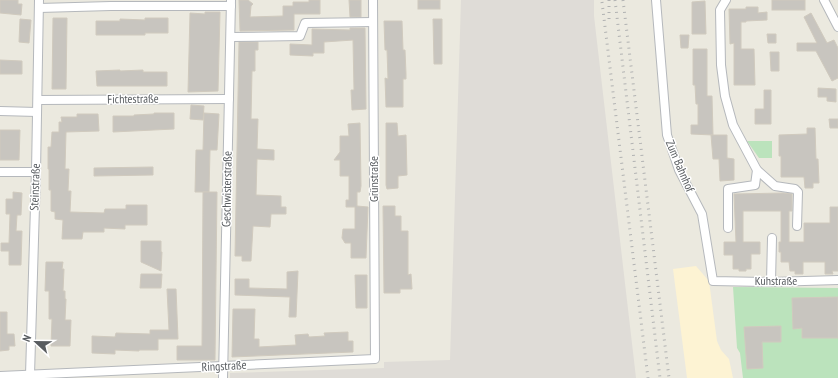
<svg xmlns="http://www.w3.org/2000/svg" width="838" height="378" font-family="'PT Sans Narrow',sans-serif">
	<rect width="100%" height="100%" fill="#ebe9df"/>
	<path fill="#fdf3d3" d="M696,266L709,281L717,341L721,350L729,359L733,378H687L673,269Z"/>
	<path fill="#dfdcd7" d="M461,0H594V16L636,378H230V373L384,368V362L450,360Z"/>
	<g fill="#bbe3bc">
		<path d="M747,141H772V158H759Z"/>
		<path d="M733,287L838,288V378H743L740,353L737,348Z"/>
	</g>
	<g fill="#c8c5bf" stroke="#d0cabe">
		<path d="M0,0H18V4H22L21,15L0,13Z"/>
		<path d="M239,0H248L253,4L251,6L250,17L283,16V6H293V2H309V0H320V14H294V30L240,31Z"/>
		<path d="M349,0H361V17H350Z"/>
		<rect x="418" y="0" width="22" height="9"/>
		<rect x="772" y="0" width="33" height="10"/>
		<path d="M705,1L706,34H692V2Z"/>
		<path d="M746,7H758V13L767,12V20L746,21V22H741V49H754L755,85H734V43L730,44L729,9H746Z"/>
		<path d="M205,12H220L218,91L188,92L190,13L205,14Z"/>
		<path d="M811,13L827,43L834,40L838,48V78L832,81L816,51H797V43H817L804,17Z"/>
		<path d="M53,18H67L66,89H52Z"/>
		<path d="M145,18H168V33H145V35H96V21H120V19L145,20Z"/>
		<path d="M20,19L31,20L29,43L19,42Z"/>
		<path d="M433,19H442V64H434Z"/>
		<path d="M384,21H402L403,50H405L406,74V79H403V107H386L385,78L388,79L387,50H385Z"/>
		<path d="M350,28H365L366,109L352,110L351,90H354L353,40L324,42V53H313V56L290,55V44L312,45V29L350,30Z"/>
		<path d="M767,34H776V43H768Z"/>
		<path d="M680,35H689L688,48H681Z"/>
		<path d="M239,42H258V50H255V71H252L251,119H258L257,149L274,150V160L257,159L256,195L281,196V207H286V214H271L270,227L253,226L251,261H242V256H235Z"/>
		<path d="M693,49H707V96H712L713,135L691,134V125H698V104H696L695,85H693Z"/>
		<path d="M770,52H779V71H771Z"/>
		<path d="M0,60L22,61V74H0Z"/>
		<path d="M120,70V71L143,70V72H167V86H97L96,71Z"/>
		<path d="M818,88L836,89V102L827,101V97H818Z"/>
		<path d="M764,90H771V124H755V109H764Z"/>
		<path d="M191,105L204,106L203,120L190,119Z"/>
		<path d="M154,113H174V129L113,132V116H134V115L154,114Z"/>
		<path d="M204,113L219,114L217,150H210L209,192H195L196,150H203Z"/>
		<path d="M77,114H98L99,131L66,132L65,169H69L68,191H71L70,212L104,213L105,209H126V205H147V225H125V229L104,228V232H83L82,239H62L63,220L55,219V212L51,211V190H49V169H48V147H51L52,132H59V122H62L61,117H77Z"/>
		<path d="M829,119H838V128H830Z"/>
		<path d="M360,123L361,186L360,192H357V206L368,207L366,258H351V243H345L342,238L343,229H355V207H346V200H349V176H340V160H334L340,152V136H349L348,124Z"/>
		<path d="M386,123H397L398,136L406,135L407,175L398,176V188L387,189L386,185Z"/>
		<path d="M807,128H815L816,159H818L819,183H813V188H805L804,177H781V156H779V135L807,134Z"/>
		<path d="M0,130H20L19,160H0Z"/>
		<path d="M711,135H727V158L734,159V180L720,181L719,159H713Z"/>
		<path d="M153,167V175L94,176V168Z"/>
		<path d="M13,192L22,193L21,215H17L16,231H22L21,265H9V251H1V243H9L10,214H6V199H13Z"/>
		<path d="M203,192H217L215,360H177V346H202Z"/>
		<path d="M783,193L792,194V211H789V242H804V223H830V207H838V271H832L833,274H825V262H803V274H795V271H790L789,262H781V252H779V242H781V211H743V242H760V254H751V269H746V271H739V269H733V255H724V242H736L734,194Z"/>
		<path d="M383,206H395V216H401V231H408V275L411,274L412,289H400V293H384Z"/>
		<path d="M141,241H161V252H162L161,271L141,262Z"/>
		<path d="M46,262H63L62,269H64L63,291H65V299H66L65,320H71L70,346H51L52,319H49V291H45Z"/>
		<path d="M298,271L296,317H289L290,297L235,295V279H249V288L287,289V272Z"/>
		<path d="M141,274H162L161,288H140Z"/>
		<path d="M355,275H367V308H356Z"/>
		<path d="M167,289H176L178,339H158V350H139V351L115,350V354L92,353V336L115,337L116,333L150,334V330H169Z"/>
		<path d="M838,297V338H802V328L793,329L792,298Z"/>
		<path d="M233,309H255L254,339H259V347L296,345L295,335L308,334L309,337L325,336L324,333L348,332V341H353V352L232,357Z"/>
		<path d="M0,312H7V334H14L15,346H9V350L0,351Z"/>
		<path d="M781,326V342H762L763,368L747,369L744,327Z"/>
	</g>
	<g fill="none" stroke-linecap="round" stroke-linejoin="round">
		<g stroke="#b5b8bc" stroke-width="10">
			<g id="street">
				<path d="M656,0L667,135L679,170L702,214L713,281L771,282L838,280"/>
				<path d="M726,0L720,10L721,65L725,96L733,125L757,170L775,186L795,189L798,192L797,226"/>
				<path d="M824,0L838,27"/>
				<path d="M39,8L111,6H231"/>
				<path d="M231,37L300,36L305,23L373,22"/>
				<path d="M38,100L229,99"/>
				<path d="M0,111L37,112"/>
				<path d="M0,172H36"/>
				<path d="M728,228V189L755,185L757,170"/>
				<path d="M771,282L772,238"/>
				<path d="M30,375L36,172L39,0"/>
				<path d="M0,376L375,359L373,0"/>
				<path d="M223,378L231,0"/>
			</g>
		</g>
		<use href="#street" stroke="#fff" stroke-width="8"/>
		<g stroke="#b1b2b2" stroke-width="3" stroke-dasharray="1 5" stroke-linecap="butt">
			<path d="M609,0V19"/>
			<path d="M615,0L660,378"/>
			<path d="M623,0L669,378"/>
			<path d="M602,2L648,378"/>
		</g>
	</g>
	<g text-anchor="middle" stroke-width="3" stroke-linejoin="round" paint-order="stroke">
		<g font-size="12" fill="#585c60" stroke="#fff">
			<text transform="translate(133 99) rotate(-1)" y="4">Fichtestraße</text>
			<text transform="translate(680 166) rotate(67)" y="4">Zum Bahnhof</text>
			<text transform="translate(374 179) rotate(-90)" y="4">Grünstraße</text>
			<text transform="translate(35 187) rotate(-88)" y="4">Steinstraße</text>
			<text transform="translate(227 189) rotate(-89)" y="4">Geschwisterstraße</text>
			<text x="776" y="285">Kuhstraße</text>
			<text transform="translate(224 366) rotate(-3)" y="4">Ringstraße</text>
		</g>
	</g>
	<g transform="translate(36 342) rotate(292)" stroke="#ffffff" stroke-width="3" paint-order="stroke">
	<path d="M0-3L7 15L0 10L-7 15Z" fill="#585c60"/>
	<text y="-6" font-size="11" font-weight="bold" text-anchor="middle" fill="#585c60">N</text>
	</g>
</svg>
